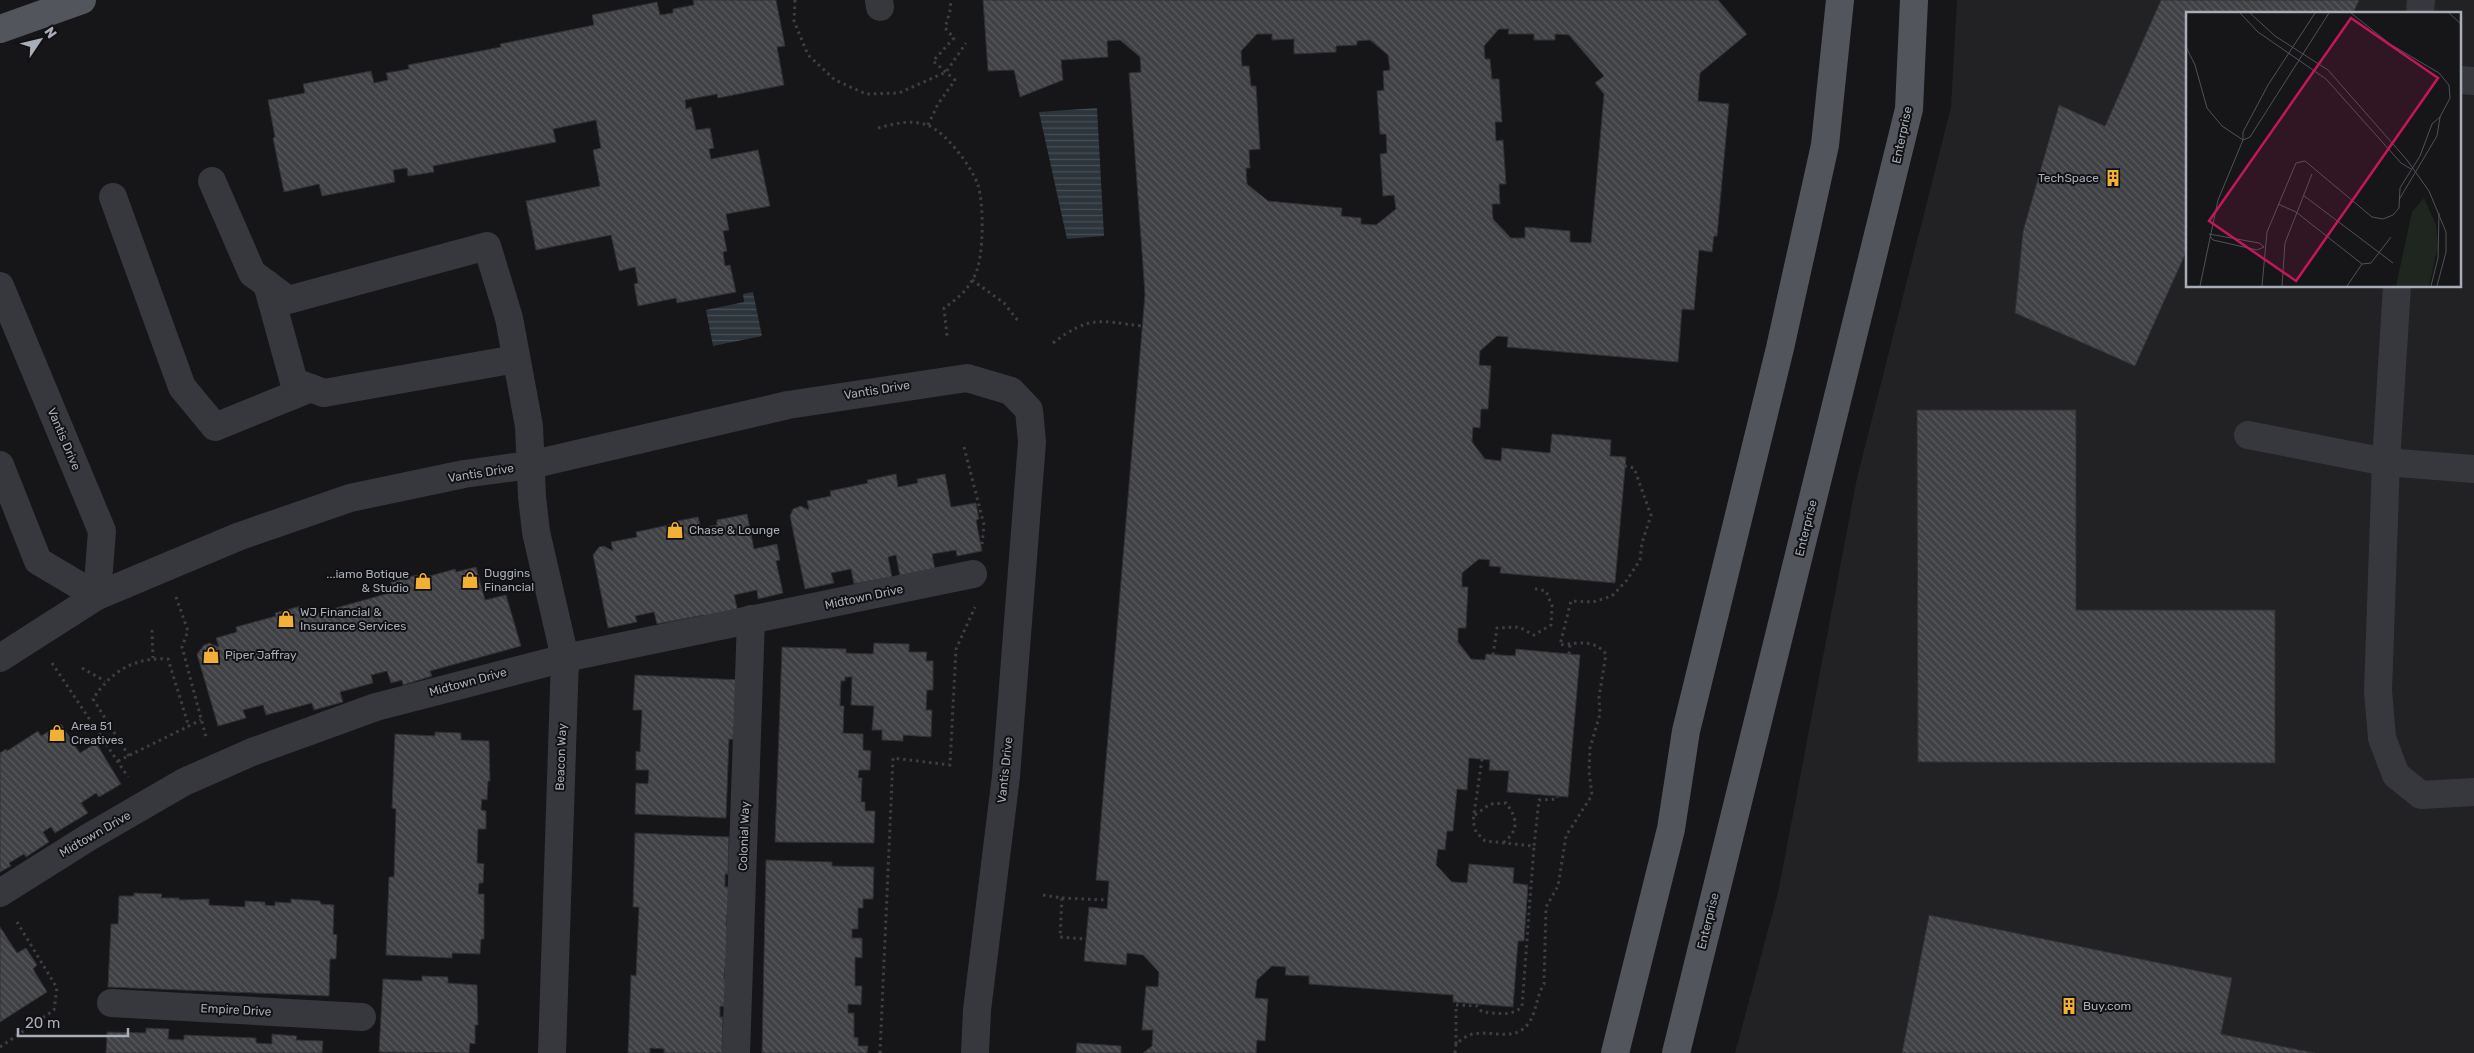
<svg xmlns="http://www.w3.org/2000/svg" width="2474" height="1053" font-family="Rubik,sans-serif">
	<defs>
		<pattern id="water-rules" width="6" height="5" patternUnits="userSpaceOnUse" patternTransform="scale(1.25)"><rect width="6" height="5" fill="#2c353c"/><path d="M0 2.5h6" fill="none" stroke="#485056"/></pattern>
		<pattern id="building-back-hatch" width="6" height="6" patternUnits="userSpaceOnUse" patternTransform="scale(1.25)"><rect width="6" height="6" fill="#404145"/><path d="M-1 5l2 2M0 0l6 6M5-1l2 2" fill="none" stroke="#595a5e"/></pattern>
	</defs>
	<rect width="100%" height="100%" fill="#161618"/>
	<path fill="#222225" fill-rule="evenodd" d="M1957,0H2474V1053H1735L1778,893L1857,478L1951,107ZM2188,14H2460V286H2188Z"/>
	<g fill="url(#water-rules)">
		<path d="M1097,108L1104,236L1067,239L1039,112Z"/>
		<path d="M753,292L762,336L713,346L706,310L744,302L743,294Z"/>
	</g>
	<g fill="url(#building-back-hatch)" stroke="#303034" fill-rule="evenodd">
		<path d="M693,0H776L785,46L777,47L784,85L718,98L717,94L685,100L686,109L691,107L696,130L710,128L714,148L709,149L711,159L758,150L770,206L726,214L729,230L723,231L727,251L723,252L725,266L730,265L736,292L677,303L676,298L638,306L634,284L638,283L635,267L619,271L611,235L536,250L526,201L600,186L593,150L601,148L596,120L553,129L556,142L433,166L434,172L408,176L407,168L393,170L395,182L322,196L319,184L284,192L273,138L275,137L268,100L305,93L303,84L371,71L374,83L388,80L386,73L409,69L408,65L501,47L500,44L594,25L592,15L657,2L660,15L673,13V9L694,5Z"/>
		<path d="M983,0H1718L1747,34L1700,73L1698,101L1729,104L1717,236H1714L1712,252L1699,250L1694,310L1682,309L1678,362L1507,347L1508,337L1497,336L1480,351L1479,365L1491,366L1488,409H1481L1480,428L1473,427L1472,442L1485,459L1501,461L1502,448L1550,453L1552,434L1611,440L1610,456L1626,457L1615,583L1500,573L1501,567L1489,566L1490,560L1479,559L1462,573V587H1468L1466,628H1458V642L1471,659L1485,660L1486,654L1515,656L1516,649L1580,655L1568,797L1507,792L1509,771L1489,770L1490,760L1469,758L1467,790L1457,789L1453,831H1447L1445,850L1438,849L1436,865L1452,882L1467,883L1469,864L1514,868L1513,883L1528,885L1524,941H1518L1513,1007L1453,1002V995L1309,984V976L1285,975L1286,967L1272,966L1257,980L1255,998L1268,999L1265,1041L1257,1040L1256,1053H1143L1152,1046L1153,1030H1142L1146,986L1158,987L1159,972L1143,955L1127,953L1126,965L1084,961L1089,907L1107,909L1109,881L1096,880L1145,294L1129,73L1141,72L1140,57L1120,40L1107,41L1108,57L1061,60L1063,80L1020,97L1014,70L988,71ZM1499,29H1509L1508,34H1534V40H1555V34L1569,35L1604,76L1595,83L1604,94L1591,243L1570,242V231L1525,227V238H1511L1493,219L1492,204H1500L1499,184H1506L1503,140L1496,141L1495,122H1502L1499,79H1492L1490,59H1485L1484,46ZM1257,34H1272V40L1294,39V54L1336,52V46L1357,45V41L1370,40L1388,55L1390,70L1383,71L1384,90L1377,91L1380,134H1386L1387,153L1380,154L1383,196L1394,195L1396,209L1376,225L1361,224V218L1341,216L1342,208L1268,201L1247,184L1246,168H1250L1249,150L1260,149L1256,86H1251L1249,66H1242L1241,51Z"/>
		<path d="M2161,0H2359L2353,14H2188V248L2135,366L2015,313L2023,231L2059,105L2105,126Z"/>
		<path d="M1917,410H2076V610H2275V763L1918,762Z"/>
		<path d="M896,474L898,487L918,483L917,479L945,474L951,507L976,503L979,519L976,520L982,551L957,556L956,550L932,554L935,570L900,577L896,555L888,557L892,577L854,584L851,569L831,573L834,583L805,589L790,516L793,509L801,506L809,510L807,501L831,496L830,491L868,483L867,480Z"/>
		<path d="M747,514L754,549L777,544L780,560L776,561L783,593L758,599L757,590L734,595L738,612L705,619L704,615L657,624L654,612L635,616L637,622L608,628L593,555L599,547L604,546L613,551L611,542L637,537L636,532L673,524L672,522L698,517L701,528L717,525V520Z"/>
		<path d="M476,567L485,600L506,595L521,646L430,671L432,676L403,685L402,680L391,683L387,671L371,675L373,683L340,692L343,702L314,710L312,703L266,715L263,705L243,710L246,718L218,726L197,654L204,645L209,643L219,647L216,638L237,632L236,627L276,616L275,613L301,606L304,617L393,592L391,582L417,575L419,579L455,569L456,572Z"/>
		<path d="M874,643L909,644V652H927L926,661H933V690H927L926,710H932L931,737L903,735V741L882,740V730H872L874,706L851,705L852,677H845V681H841L840,706H844L843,733L863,734V750L871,751L870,770H859L858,778H862L861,802H865V811H875L874,843L775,842L782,647L846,649V653L873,654Z"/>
		<path d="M635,675L741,680L739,740L729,739L726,818L635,814L636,783L648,784L649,770H636V751L640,752L642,710H633Z"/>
		<path d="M61,724L80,753L96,743L121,784L99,797L96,793L81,803L88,813L55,833L51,827L43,832L49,842L26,857L24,854L9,863L11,866L0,872V753L6,749L7,751L38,731L41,736Z"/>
		<path d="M435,732L461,733V740L489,741L490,781H488L487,800L482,799L481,810L486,811V829H478L477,863L484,864L483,883H479L478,894H484V939H481L480,954L452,953V958L386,955L389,877H394L396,809L392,808L395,734L435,736Z"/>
		<path d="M635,833L729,837L728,874H725V887H733L732,914H727L726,926L730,927L729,968H725L724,979L729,980V1007L720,1006V1017H723L722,1053H664V1049L650,1048V1053H628L631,975L636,976L639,907H633Z"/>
		<path d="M766,860L832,862V866L874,867L873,899H863V908H858V929H852V938H862V958L855,957V986H862L861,1005L848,1004V1013H854V1037L858,1038V1046H868L867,1053H762Z"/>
		<path d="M134,893L162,894L161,898H179V900L209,899V905L245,907V901L265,902V905L275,906V902L291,903V899L320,901L321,904L334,905L333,934L337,935L336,959H330L329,996L108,987L111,924H118L119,896H134Z"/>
		<path d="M1929,915L2232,978L2221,1034L2315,1053H1902Z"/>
		<path d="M0,927L17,953L26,948L37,965L33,969L47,992L0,1022Z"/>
		<path d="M422,976L448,977V983L477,985L478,1025H475V1044L470,1043L469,1053L379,1052L383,979L422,981Z"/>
		<path d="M146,1028L169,1029L168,1039L184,1040V1035L256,1038V1043L272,1044V1034L297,1036L296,1040L323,1041L322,1053H106L107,1032L146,1033Z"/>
		<path d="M1077,1043L1121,1046V1053H1076Z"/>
	</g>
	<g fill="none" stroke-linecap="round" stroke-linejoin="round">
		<g stroke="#3d3f44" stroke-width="3" stroke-dasharray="2.5 4" stroke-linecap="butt">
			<path d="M795,0L794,21L808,55L835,80L866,94L899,93L946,72L966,43"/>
			<path d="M928,125L938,104L955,80L933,61L954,38L945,28L951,7L950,0"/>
			<path d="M878,128C894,124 910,119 927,125C945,131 972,167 978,185C984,204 984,257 975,275C968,290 957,299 944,308L947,336"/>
			<path d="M972,280L1004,303L1019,322"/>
			<path d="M1053,343C1090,315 1099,321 1142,326"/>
			<path d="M964,447L984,525L982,544"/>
			<path d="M176,597L188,631L182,647L206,737"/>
			<path d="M152,630L153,658"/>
			<path d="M1569,654L1570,644"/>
			<path d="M1493,655L1497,628L1519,627L1534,635L1551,625L1552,606L1546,591L1532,588"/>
			<path d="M52,663L128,777"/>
			<path d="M82,668L105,681"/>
			<path d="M129,756L93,699C111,671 135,657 168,659L189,727"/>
			<path d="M1482,759L1473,821L1476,832L1485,841L1534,846L1539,800L1557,799V797"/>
			<path d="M118,761L201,720"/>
			<path d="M1475,815L1490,804L1506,803C1517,818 1520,829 1504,842"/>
			<path d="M1043,895L1062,898L1060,937L1086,939"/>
			<path d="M1062,898L1107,900"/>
			<path d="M1456,1044V1005L1477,1006L1482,1012C1497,1013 1510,1017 1522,1007L1534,846"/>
			<path d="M0,1047L54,1010L57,988L17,922"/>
			<path d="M880,1053L893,758L950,765L956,649L975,607"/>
			<path d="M1455,1053L1456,1044C1461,1040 1467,1035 1473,1034C1492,1030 1514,1042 1528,1024C1537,1012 1536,996 1544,984L1546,907L1558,886L1566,836L1592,795L1589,771L1590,748L1600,714L1599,697L1606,654C1594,639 1578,643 1560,645L1571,601L1593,602L1612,596L1627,580L1640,560L1642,543L1651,515L1634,468L1625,466"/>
		</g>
		<g stroke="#37383d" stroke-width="28">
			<path d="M879,0L880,7"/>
			<path d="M2420,14L2421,0"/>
			<path d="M2460,80L2474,81"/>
			<path d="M212,181L252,273L288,300L487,246L509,318L529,426L532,497L536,532L565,658L552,1053"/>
			<path d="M113,197L182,387L215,427L311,388"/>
			<path d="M267,284L294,382L324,393L516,359"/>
			<path d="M0,286L102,531L97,596L38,561L0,465"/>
			<path d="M2397,286L2386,462L2378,691L2382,738L2396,775L2421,795L2474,792"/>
			<path d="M2248,435L2386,462L2474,469"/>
			<path d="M0,658L97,596L240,536L350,498L464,474L530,465L788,405L967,378L1011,391L1029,410L1032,442L1006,776L977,1010L975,1053"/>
			<path d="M0,893L89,837L184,782L252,752L376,707L565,658L973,574"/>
			<path d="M111,1003L362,1017"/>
			<path d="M736,1053L751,619"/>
		</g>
		<g stroke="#53555c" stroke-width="28">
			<path d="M0,29L82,0"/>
			<path d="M1615,1053L1671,829L1686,731L1780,348L1825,145L1840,0"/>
			<path d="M1676,1053L1909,109L1914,0"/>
		</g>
	</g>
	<defs>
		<g id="building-bare" transform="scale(1.35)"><path d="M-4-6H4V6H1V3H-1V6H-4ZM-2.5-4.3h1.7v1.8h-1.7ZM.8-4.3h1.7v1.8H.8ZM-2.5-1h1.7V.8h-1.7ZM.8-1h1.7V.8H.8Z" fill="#f2b134" stroke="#111113" stroke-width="2.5" paint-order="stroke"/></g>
		<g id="shop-bare" transform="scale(1.35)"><path d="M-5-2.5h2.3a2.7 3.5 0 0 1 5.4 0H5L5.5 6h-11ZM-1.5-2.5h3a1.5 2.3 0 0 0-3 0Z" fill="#f2b134" stroke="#111113" stroke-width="2.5" paint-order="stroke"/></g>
	</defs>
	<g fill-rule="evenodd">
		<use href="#building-bare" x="2113" y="178"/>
		<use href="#shop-bare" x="675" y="530"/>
		<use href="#shop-bare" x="470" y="580"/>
		<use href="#shop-bare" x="423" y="581"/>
		<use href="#shop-bare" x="286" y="619"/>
		<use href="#shop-bare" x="211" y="655"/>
		<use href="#shop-bare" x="57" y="733"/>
		<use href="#building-bare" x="2069" y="1006"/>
	</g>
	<g text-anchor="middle" stroke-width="4" stroke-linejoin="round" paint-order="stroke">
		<g font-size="12" fill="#a8adb8" stroke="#111113">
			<text transform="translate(1902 135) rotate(-78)" y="4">Enterprise</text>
			<text transform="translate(877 390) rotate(-9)" y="4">Vantis Drive</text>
			<text transform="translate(64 439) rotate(67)" y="4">Vantis Drive</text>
			<text transform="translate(481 473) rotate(-9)" y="4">Vantis Drive</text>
			<text transform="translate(1806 528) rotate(-76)" y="4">Enterprise</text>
			<text transform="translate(864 597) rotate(-12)" y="4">Midtown Drive</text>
			<text transform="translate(468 682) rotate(-15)" y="4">Midtown Drive</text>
			<text transform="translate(561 757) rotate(-88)" y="4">Beacon Way</text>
			<text transform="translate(1005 770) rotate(-84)" y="4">Vantis Drive</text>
			<text transform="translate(95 834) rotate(-30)" y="4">Midtown Drive</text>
			<text transform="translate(744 836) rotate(-88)" y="4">Colonial Way</text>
			<text transform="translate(1708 921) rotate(-76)" y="4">Enterprise</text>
			<text transform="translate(236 1010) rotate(3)" y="4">Empire Drive</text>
		</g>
		<g font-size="12" fill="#a8adb8" stroke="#111113" text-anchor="start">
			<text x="2099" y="182" text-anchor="end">TechSpace</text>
			<text x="689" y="534">Chase &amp; Lounge</text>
			<text x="484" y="577">Duggins<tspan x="484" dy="14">Financial</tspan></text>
			<text x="409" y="578" text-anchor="end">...iamo Botique<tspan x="409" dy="14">&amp; Studio</tspan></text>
			<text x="300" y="616">WJ Financial &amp;<tspan x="300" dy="14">Insurance Services</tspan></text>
			<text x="225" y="659">Piper Jaffray</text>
			<text x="71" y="730">Area 51<tspan x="71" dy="14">Creatives</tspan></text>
			<text x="2083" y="1010">Buy.com</text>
		</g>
	</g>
	<g transform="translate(2186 12)">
		<rect width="275" height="275" fill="#161618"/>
		<path d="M238,186L250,213L252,234L243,274H210L226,200Z" fill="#1e261f"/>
		<path fill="none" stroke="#505258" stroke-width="1" d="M54,1L72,20L140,67L215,151L225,157M64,1L89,24L142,58L221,148L243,179L260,220V240L251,274M165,1L204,32L253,61L263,73L264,86L254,105L251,124L214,186M263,1L275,12M0,35L9,53L21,96L36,114L57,128M57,128L64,125L143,1M117,183L207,251M92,192L110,200L176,252M23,222L73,231L78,235M24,224L27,228L71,238L78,235M176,252L185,251L205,225M14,274L32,188L57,128V120L82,73L129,1M76,274L81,220L110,151L119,149L186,205L197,207L207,203L213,196L214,176L234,144L246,112L254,105M96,274L99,231L126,162M161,274L176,252M245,274L252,246L253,201"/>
		<path fill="#c2185b" fill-opacity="0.15" stroke="#c2185b" stroke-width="2.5" d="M165,6L252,66L110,269L23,209Z"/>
		<rect width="275" height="275" fill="none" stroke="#a8adb8" stroke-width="2.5"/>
	</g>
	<g transform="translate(40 40) rotate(55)" stroke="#111113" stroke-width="4" paint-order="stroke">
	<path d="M0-4L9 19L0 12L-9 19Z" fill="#a8adb8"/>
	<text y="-8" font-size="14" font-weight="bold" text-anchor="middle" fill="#a8adb8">N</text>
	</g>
	<path d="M18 1028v8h110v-8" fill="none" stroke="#a8adb8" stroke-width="2.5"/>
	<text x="25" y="1028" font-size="15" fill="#a8adb8" stroke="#111113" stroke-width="4" paint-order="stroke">20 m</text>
</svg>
